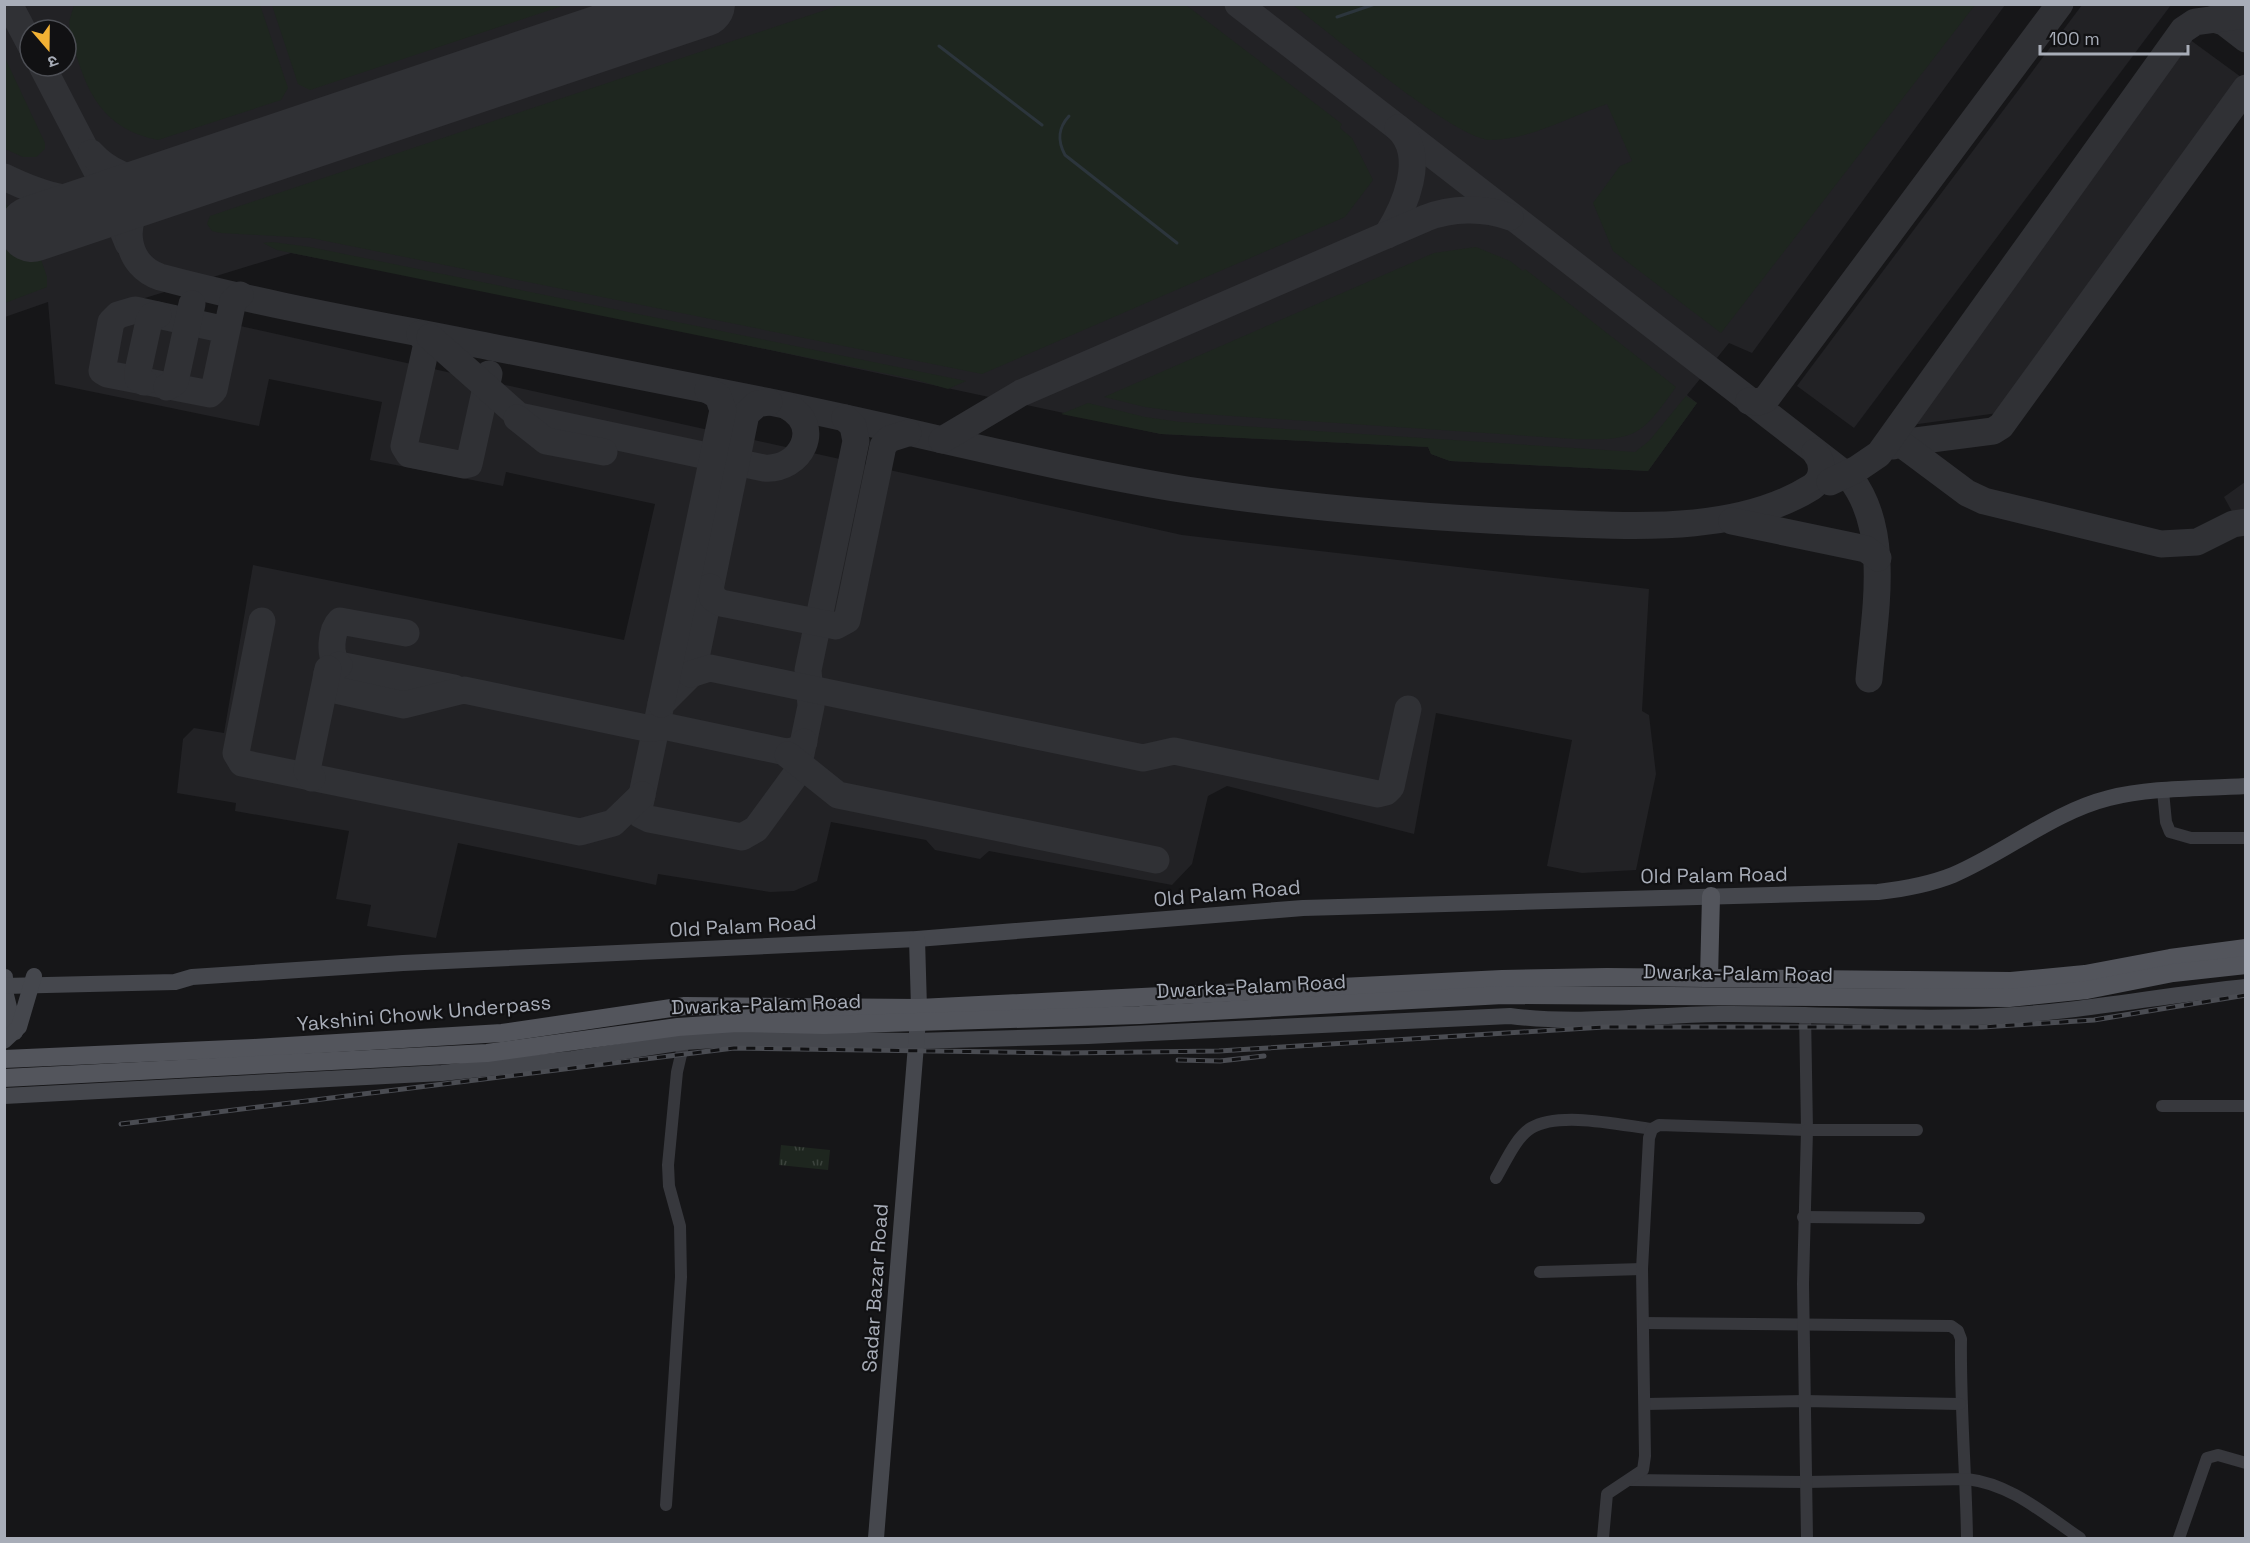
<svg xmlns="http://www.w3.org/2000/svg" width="2250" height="1543" font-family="'Space Grotesk','Noto Sans Devanagari',sans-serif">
<defs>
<pattern id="park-tufts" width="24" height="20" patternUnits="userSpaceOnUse" patternTransform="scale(1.5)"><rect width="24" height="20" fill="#1e261f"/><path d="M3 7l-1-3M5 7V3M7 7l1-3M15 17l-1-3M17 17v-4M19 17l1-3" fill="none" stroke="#3c433d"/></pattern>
</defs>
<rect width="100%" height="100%" fill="#161618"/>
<g fill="#222225" fill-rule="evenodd">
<path d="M5,5h2000l-253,348 -23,-10 -42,52 10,8 -49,68 -198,-10 -19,-7 -3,-7 -267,-13 -596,-128 -274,-53 -159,49 1050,233 467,54 -7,122 7,4 7,59 -20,96 -54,3 -35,-7 25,-126 -136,-27 -22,121 -187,-48 -19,10 -16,68 -20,21 -183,-34 -9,8 -45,-9 -9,-10 -95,-18 -14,59 -23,10 -24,1 -112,-18 -2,11 -198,-42 -22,95 -69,-12 4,-21 -35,-6 13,-68 -114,-20 1,-8 -59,-10 6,-54 11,-11 30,5 29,-168 371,75 31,-136 -149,-32 -3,14 -133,-26 12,-58 -113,-23 -10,47 -204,-42 -7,-82 -43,15zM30,30h36v36h-36z"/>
<polygon points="2082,5 2171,5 1854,428 1797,386"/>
<polygon points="2189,39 2241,77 1998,413 1911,425"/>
<polygon points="2245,482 2245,535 2224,497"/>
</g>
<g fill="#1e261f">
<polygon points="843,4 1186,5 1342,124 1340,128 1352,138 1373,180 1345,217 982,374 311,238 221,233 212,231 207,224 210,216"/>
<path d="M74,5h186l28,83 -7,12 -123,40c-60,-12 -74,-54 -88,-108l-1,-10z"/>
<polygon points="272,5 272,4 565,5 310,90 298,84"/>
<path d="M1293,5h682l-254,328 -108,-82 -20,-48 27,-37 12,-5 -25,-57c-39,13 -75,35 -116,36 -34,1 -165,-110 -198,-135z"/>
<polygon points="5,58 45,143 45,149 36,157 23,157 5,149"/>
<polygon points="5,204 13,209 23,206 47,277 47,287 5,303"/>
<polygon points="272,242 310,247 966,381 948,389 913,379 277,250 263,243"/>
<path d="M1476,247l34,14 13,10 2,-2 151,118c-35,49 -40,54 -102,52l-386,-26 -43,-6 -41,-10 330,-144z"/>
<polygon points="1686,396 1697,403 1648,471 1450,461 1431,454 1428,447 1161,434 1061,414 1088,403 1145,417 1180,422 1635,452 1649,441"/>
</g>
<polygon fill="url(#park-tufts)" points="781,1145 830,1150 828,1170 779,1165"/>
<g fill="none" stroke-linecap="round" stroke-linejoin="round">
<g stroke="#2c353c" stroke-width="3">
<polyline points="1337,17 1375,4"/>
<polyline points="939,46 1042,125"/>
<path d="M1069,116c-11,12 -12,24 -4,39l112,88"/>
</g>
<g stroke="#303135" stroke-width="27">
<polyline points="9,4 30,44"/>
<path d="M1238,4l613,475c41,53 23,138 18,200"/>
<polyline points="2214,19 2224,22 2246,39"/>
<polyline points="42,66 104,185 128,243"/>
<path d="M91,153c22,24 50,31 82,27"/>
<path d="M4,177c43,21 73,28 120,20"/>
<path d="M176,181c-12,5 -24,9 -33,19 -23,25 -17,65 17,77 109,29 221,48 331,70 91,18 182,36 274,54 141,28 280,66 422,89 119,18 241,28 362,33 85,3 188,11 263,-36 12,-9 12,-24 3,-35"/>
<path d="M1387,235c17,-27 41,-79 11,-107"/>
<polyline points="228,321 224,326 217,328 135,310 118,315 111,322 102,371 107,374 210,394 214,390 233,301 240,295"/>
<polyline points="420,334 427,343 404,446 409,454 464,465 469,464 489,374"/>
<path d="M430,337l89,79 245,52c37,3 60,-42 23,-62"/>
<polyline points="144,382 138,378 138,371 149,321 152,316 158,315"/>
<polyline points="167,387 175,382 192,304"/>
<polyline points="1749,401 1758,402 1766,399 2060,4"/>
<polyline points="769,402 757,404 746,414 693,672 661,704 639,809 641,815 649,819 742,837 756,829 797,773 811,706 808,670 856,441 853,426 845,418"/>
<polyline points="517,418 546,441 604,452"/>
<path d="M942,440l79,-47 405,-175c25,-10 58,-11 84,-1"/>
<polyline points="1900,443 1993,431 2001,426 2246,88"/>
<polyline points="1893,446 1900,443 1967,493 1984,501 2161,544 2197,542 2233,524 2246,522"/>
<polyline points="1830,482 1857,469 1879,454 2183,30 2195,22 2246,15"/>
<polyline points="1732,521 1866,549 1878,558"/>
<polyline points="710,587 713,598 721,603 836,626 847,620 883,446 889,439 908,433"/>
<polyline points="262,621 236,753 242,763 580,832 613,823 642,795"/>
<path d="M406,633l-66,-12c-9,9 -12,36 -1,44l115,23"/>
<polyline points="339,665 327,674 331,689 404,705 464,690 646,728 668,727 786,752 798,750 804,742"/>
<polyline points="691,674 710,668 1143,758 1174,751 1378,794 1386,792 1391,787 1408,709"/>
<polyline points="661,704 723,410 718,396 708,390"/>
<polyline points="788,755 838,795 1156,860"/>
<polyline points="312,778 307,770 328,669"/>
</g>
<polyline stroke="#303135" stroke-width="66" points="32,229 702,4"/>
<g stroke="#37383d" stroke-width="12">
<polyline points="2163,791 2166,822 2170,832 2191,838 2246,838"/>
<polyline points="2162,1106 2246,1106"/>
<path d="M1496,1178c9,-15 20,-41 35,-50 29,-17 89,-3 121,1"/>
<polyline points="1803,1217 1919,1218"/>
<polyline points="1540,1272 1642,1269"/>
<path d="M1643,1323l308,3 7,5 3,8c-1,67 5,133 6,199"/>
<polyline points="1646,1404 1804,1401 1960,1404"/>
<path d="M1630,1480l176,2 161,-3c44,5 77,35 113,59"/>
<polyline points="666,1505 681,1277 680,1226 669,1186 668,1165 677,1072 684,1042"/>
<polyline points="1603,1538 1607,1494 1643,1470 1645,1456 1642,1269 1649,1138 1652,1129 1659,1125 1807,1130 1805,1013"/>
<polyline points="1807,1538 1803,1284 1807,1130 1917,1130"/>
<polyline points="2179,1538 2207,1458 2218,1455 2246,1463"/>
</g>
<g stroke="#45474d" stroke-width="16">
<polyline points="5,977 5,991 15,1032"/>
<path d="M4,986l171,-4 17,-5 211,-14 514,-24 386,-31 575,-16c26,-3 50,-7 75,-17 52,-22 100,-63 156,-77 44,-11 92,-9 137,-12"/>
<polyline points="4,1041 19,1027 34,976"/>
<path d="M4,1096l438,-23 130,-14 112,-17 48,-3 184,2 172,-5 422,-20c70,9 139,-1 209,-2 93,-1 186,7 278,2 84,-4 165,-21 249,-29"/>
<polyline points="876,1538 919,1008 917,939"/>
</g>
<g stroke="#53555c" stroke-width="18">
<polyline points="1709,978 1711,896"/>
<polyline points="4,1059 254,1048 502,1033 685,1006 919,1008 1502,979 1607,977 2011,981 2085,974 2170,958 2246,948"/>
<polyline points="4,1078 487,1053 678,1027 737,1023 824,1025 1140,1015 1503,995 2009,998 2087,990 2173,973 2246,965"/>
</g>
<g stroke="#4a4c52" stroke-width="5">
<g id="rail">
<polyline points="1178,1060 1220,1061 1264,1056"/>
<polyline points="121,1124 734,1048 1065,1053 1219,1051 1604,1027 1982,1027 2094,1020 2246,995"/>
</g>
</g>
<use href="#rail" stroke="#111113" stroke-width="3" stroke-dasharray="9" stroke-linecap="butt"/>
</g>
<g text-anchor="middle" stroke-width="4.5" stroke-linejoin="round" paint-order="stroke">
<g font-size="20" fill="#a8adb8" stroke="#111113">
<text transform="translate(1714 875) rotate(-1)" y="7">Old Palam Road</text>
<text transform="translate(1227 893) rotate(-5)" y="7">Old Palam Road</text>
<text transform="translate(743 926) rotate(-3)" y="7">Old Palam Road</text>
<text transform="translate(1738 973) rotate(1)" y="7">Dwarka-Palam Road</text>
<text transform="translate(1251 986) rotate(-3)" y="7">Dwarka-Palam Road</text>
<text transform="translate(766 1004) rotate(-2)" y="7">Dwarka-Palam Road</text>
<text transform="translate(424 1013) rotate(-5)" y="7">Yakshini Chowk Underpass</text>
<text transform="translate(875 1288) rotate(-86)" y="7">Sadar Bazar Road</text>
</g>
</g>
<rect width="2250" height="1543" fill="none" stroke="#a8adb8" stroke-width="12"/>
<g transform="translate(48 48) rotate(160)"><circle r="28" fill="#111113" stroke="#4d4f55" stroke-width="1.5"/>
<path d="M0-4.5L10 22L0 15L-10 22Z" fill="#f2b134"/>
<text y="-9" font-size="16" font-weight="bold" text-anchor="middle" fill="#a8adb8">उ</text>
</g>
<path d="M2040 45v9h148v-9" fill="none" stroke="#a8adb8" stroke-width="3"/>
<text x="2049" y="45" font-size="18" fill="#a8adb8" stroke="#111113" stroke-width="4.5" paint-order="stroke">100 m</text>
</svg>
